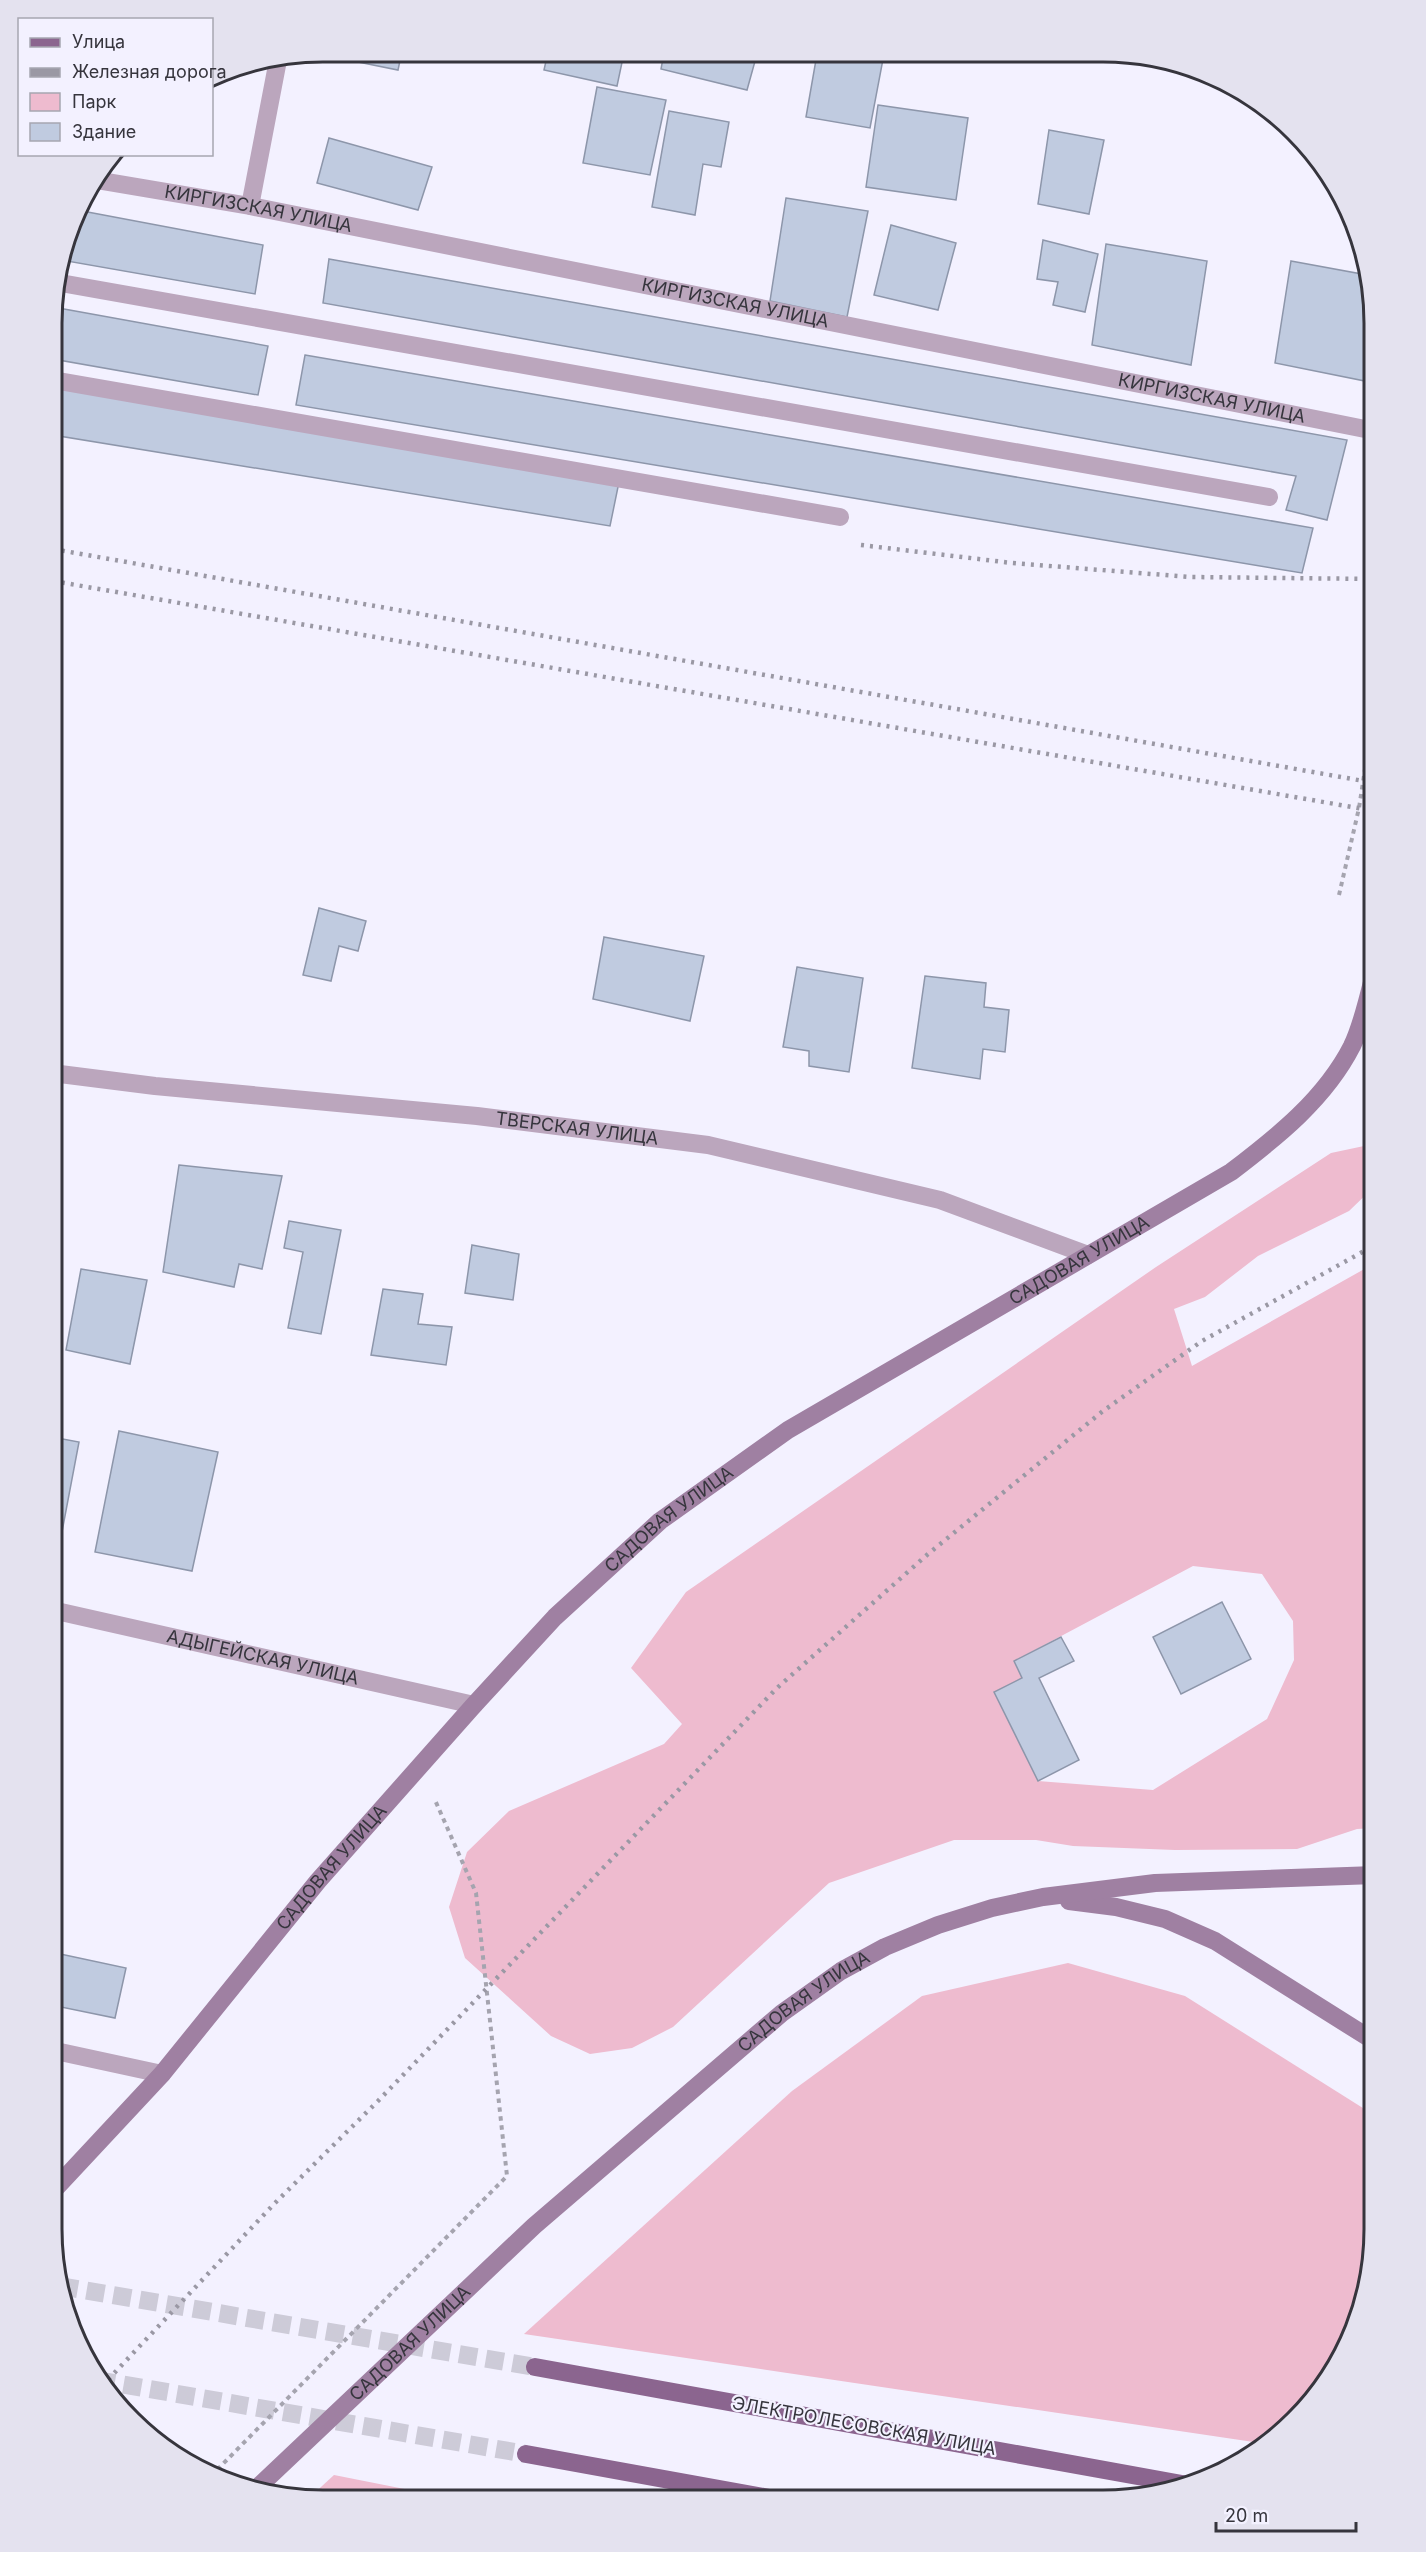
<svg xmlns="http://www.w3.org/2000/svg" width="1426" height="2552" font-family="Inter,sans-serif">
<rect width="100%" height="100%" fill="#f3f1ff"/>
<g fill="#eebbcf" fill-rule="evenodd">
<path d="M1364,1146l11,10v30l-26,25 -91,45 -53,41 -31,12 18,57 183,-103v565l-18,1 -60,20 -122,1 -102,-4 -37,-6h-82l-125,43 -156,144 -41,21 -42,6 -39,-18 -86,-78 -16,-51 18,-55 42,-41 155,-67 18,-20 -51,-56 55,-76 470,-325 175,-114zM1193,1566l69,8 31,47 1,39 -27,59 -114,71 -115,-9 -44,-89 28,-14 -8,-17z"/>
<polygon points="1068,1963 1185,1996 1374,2115 1374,2248 1354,2333 1319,2395 1267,2444 524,2334 792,2091 922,1996"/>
<polygon points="334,2475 455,2499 308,2499"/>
</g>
<g fill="#c0cbe0" stroke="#8d96aa" stroke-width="1.5">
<polygon points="340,51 402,51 398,70 338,58"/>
<polygon points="548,52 624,53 617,86 544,70"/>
<polygon points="664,53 757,54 747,90 661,69"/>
<polygon points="817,54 884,54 870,128 806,117"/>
<polygon points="597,87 666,100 650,175 583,163"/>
<polygon points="878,105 968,118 956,200 866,187"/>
<polygon points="669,111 729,122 721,167 703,164 695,215 652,207"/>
<polygon points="1049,130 1104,140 1089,214 1038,204"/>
<polygon points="329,138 432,167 418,210 317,183"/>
<polygon points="786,198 868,211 847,317 770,301"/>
<polygon points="77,210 263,245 255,294 61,260"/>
<polygon points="891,225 956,243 938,310 874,295"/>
<polygon points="1043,240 1098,254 1085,312 1053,305 1058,282 1037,279"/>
<polygon points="1106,244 1207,261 1191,365 1092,345"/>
<polygon points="329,259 1347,440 1327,520 1286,510 1296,476 323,303"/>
<polygon points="1291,261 1367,275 1375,327 1365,381 1275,363"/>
<polygon points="53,307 268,346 258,395 53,359"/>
<polygon points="305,355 1313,528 1302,573 296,405"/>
<polygon points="53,387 619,482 610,526 53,435"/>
<polygon points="319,908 366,921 358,951 339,946 331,981 303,975"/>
<polygon points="604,937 704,956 690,1021 593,999"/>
<polygon points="797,967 863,978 849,1072 809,1066 809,1051 783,1047"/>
<polygon points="925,976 986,983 984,1007 1009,1010 1005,1052 983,1049 980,1079 912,1068"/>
<polygon points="179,1165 282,1176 262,1269 239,1264 234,1287 163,1272"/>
<polygon points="289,1221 341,1230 321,1334 288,1328 303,1252 284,1248"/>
<polygon points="472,1245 519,1254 513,1300 465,1293"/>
<polygon points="81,1269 147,1280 130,1364 66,1350"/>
<polygon points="383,1289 423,1294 418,1324 452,1327 446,1365 371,1355"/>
<polygon points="119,1431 218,1452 192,1571 95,1552"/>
<polygon points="52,1437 79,1442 54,1574 52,1573"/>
<polygon points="1222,1602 1251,1659 1181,1694 1153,1637"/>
<polygon points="1061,1637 1074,1661 1039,1678 1079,1760 1038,1781 994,1692 1022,1678 1014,1661"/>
<polygon points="51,1952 126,1968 115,2018 51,2005"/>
</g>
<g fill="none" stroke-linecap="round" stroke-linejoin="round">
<g stroke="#cdcbd8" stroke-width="18" stroke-dasharray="18 9" stroke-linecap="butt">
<polyline points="60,2286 535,2367"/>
<polyline points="97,2380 526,2454"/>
</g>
<g stroke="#a5a4af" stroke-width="4" stroke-dasharray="4.5 4.5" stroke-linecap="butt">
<polyline points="1339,895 1359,808 1375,704"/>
<polyline points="211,2476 507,2176 476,1893 435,1800"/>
</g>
<g stroke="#bba6bd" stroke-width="18">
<path id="s1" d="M96,180l154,26 1125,225"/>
<polyline points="250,206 278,60"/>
<polyline points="55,282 1269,497"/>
<polyline points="53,380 840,517"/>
</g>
<g stroke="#bba6bd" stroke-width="18">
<path id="s2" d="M52,1073l103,13 322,30 231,29 232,55 148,55"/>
<path id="s3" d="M52,1610l422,95"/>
<polyline points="51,2050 162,2074"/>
</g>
<g stroke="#9f80a2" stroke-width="18">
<polyline points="1069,1901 1116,1907 1165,1919 1215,1941 1374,2041"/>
<path id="s4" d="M51,2193l111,-119 156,-193 156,-176 81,-88 105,-96 128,-91 443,-258c46,-35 94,-73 121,-126 11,-23 17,-52 23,-76"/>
<path id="s5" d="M256,2489l278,-263 248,-213 59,-42 44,-24 53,-22 54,-17 51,-11 112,-14 220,-8"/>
</g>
<g stroke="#8b658f" stroke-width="18">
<polyline points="535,2367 1193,2486"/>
<polyline points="526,2454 780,2500"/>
</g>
<g stroke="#9a98a4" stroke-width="4.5" stroke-dasharray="3 6" stroke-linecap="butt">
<polyline points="861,545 1012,563 1190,577 1375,579"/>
<polyline points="53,549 1375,783"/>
<polyline points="53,581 1375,811"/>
<polyline points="102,2386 274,2204 378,2101 777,1688 928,1554 1103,1411 1202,1341 1375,1245"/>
</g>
</g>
<g text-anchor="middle" stroke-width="4.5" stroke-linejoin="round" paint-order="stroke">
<g font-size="18" fill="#36353d" stroke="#f3f1ff">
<text dy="6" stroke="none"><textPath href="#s1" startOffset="165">КИРГИЗСКАЯ УЛИЦА</textPath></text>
<text dy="6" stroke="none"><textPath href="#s1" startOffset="651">КИРГИЗСКАЯ УЛИЦА</textPath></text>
<text dy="6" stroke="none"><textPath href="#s1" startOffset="1137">КИРГИЗСКАЯ УЛИЦА</textPath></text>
<text dy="6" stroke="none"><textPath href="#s2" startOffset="528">ТВЕРСКАЯ УЛИЦА</textPath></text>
<text dy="6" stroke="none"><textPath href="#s4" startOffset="1402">САДОВАЯ УЛИЦА</textPath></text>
<text dy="6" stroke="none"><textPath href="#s4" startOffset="916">САДОВАЯ УЛИЦА</textPath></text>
<text dy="6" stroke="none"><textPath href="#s3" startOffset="216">АДЫГЕЙСКАЯ УЛИЦА</textPath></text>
<text dy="6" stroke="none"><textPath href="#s4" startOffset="430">САДОВАЯ УЛИЦА</textPath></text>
<text dy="6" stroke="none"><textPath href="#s5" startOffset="734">САДОВАЯ УЛИЦА</textPath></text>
<text dy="6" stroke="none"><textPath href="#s5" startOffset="212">САДОВАЯ УЛИЦА</textPath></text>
<text transform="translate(864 2426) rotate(10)" y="6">ЭЛЕКТРОЛЕСОВСКАЯ УЛИЦА</text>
</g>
</g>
<path d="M0 0H1426V2552H0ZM323 62H1103A261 261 0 0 1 1364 323V2229A261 261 0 0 1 1103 2490H323A261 261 0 0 1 62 2229V323A261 261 0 0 1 323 62Z" fill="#e4e2ef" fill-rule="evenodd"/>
<path fill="none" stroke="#36353d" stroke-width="3" d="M323 62H1103A261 261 0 0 1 1364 323V2229A261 261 0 0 1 1103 2490H323A261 261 0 0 1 62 2229V323A261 261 0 0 1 323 62Z"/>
<rect x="18" y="18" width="195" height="138" fill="#f3f1ff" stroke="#a7a6b1" stroke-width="1.5"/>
<rect x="30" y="38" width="30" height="9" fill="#8b658f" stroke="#a7a6b1" stroke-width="1.5"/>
<text x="72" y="48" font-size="18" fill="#36353d">Улица</text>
<rect x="30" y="68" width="30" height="9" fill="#9a98a4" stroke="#a7a6b1" stroke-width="1.5"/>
<text x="72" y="78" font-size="18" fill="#36353d">Железная дорога</text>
<rect x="30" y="93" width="30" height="18" fill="#eebbcf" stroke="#a7a6b1" stroke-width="1.5"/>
<text x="72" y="108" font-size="18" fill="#36353d">Парк</text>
<rect x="30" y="123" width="30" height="18" fill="#c0cbe0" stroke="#a7a6b1" stroke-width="1.5"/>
<text x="72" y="138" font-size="18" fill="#36353d">Здание</text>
<path d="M1216 2522v9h140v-9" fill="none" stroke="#36353d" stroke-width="3"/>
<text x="1225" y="2522" font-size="18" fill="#36353d" stroke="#f3f1ff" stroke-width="4.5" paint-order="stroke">20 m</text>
</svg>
